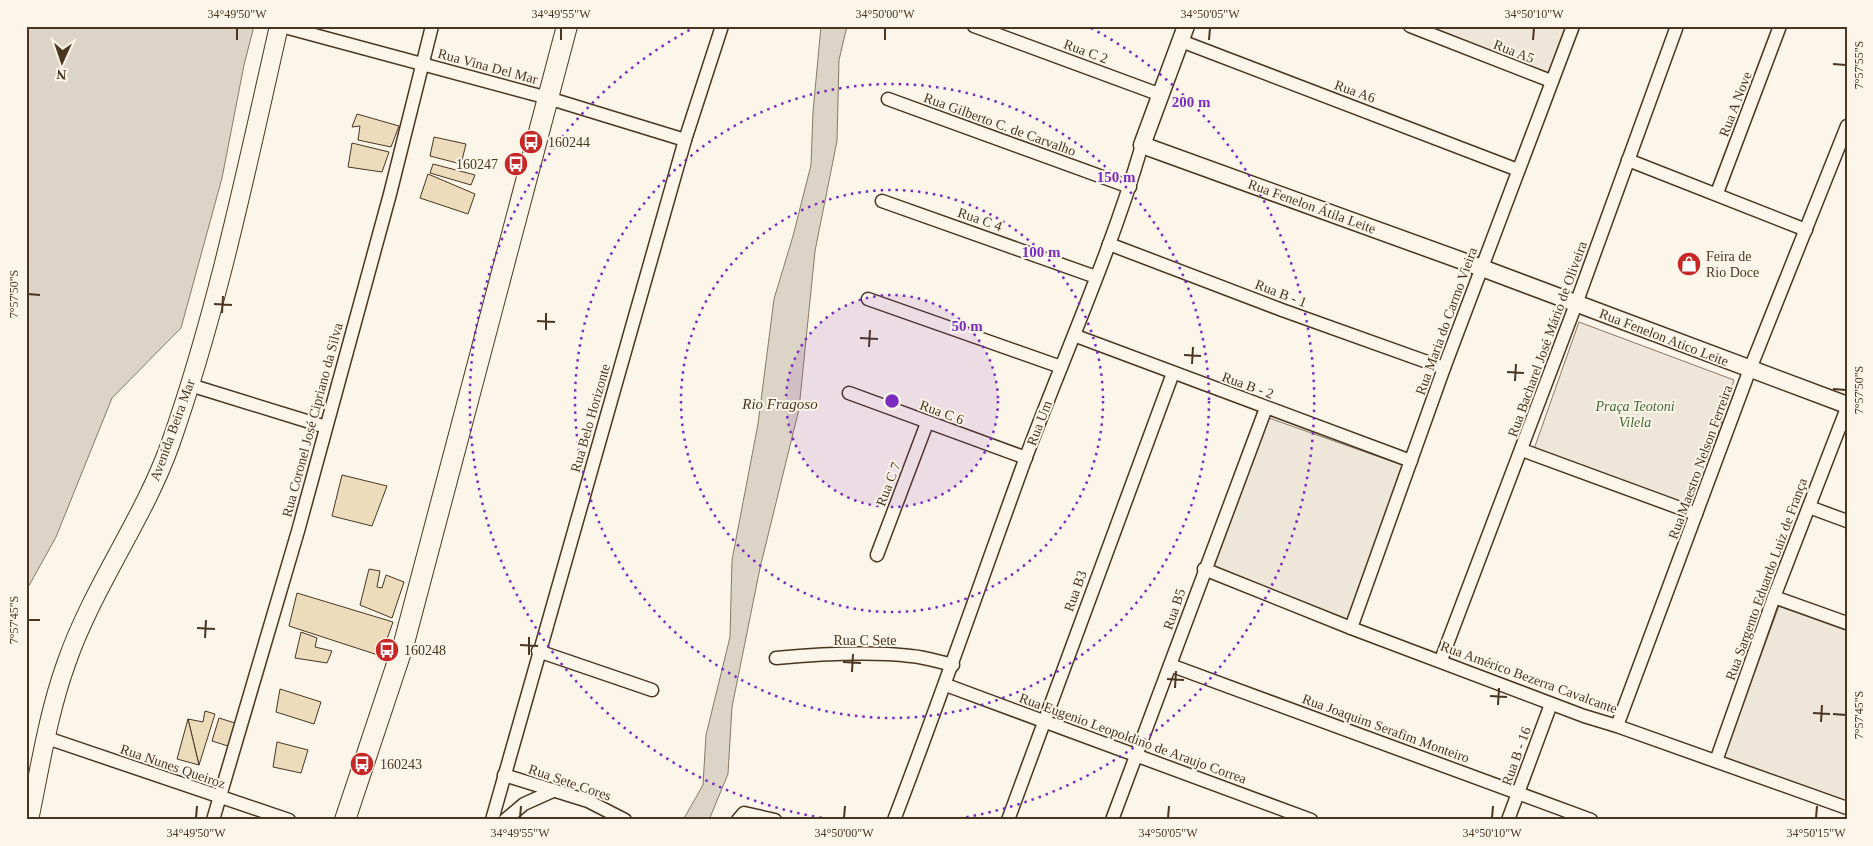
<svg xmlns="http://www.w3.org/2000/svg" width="1873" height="846" font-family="Georgia,serif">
<rect width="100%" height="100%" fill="#fbf6e9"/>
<g fill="#ede6d9" stroke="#887966">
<polygon points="1412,26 1569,26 1550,77"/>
<polygon points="1579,322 1734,380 1696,508 1534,449"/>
<polygon points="1266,417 1402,465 1349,622 1211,571"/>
<polygon points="1779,606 1847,631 1847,807 1723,758"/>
</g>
<g fill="#dcd4c6" stroke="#887966">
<polygon points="26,26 254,26 244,65 222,178 181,328 112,398 56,537 26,591"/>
<polygon points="821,26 847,26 839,60 837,141 815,251 799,409 760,568 732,707 728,774 709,820 683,820 703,785 706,735 730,637 732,560 758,424 774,299 793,236 811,165 813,112"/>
</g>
<g fill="#ecdcbc" stroke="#4a3520">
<polygon points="357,114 399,126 391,147 358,140 360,126 352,127"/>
<polygon points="434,137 466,144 461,164 430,156"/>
<polygon points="352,143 389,152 382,172 348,167"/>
<polygon points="433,164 475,175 471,185 430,173"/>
<polygon points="428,174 475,194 468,214 420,198"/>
<polygon points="342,475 387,486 372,526 332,516"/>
<polygon points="369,569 380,571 377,587 382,588 386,575 404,582 392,618 360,605"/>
<polygon points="297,593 393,622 381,656 289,626"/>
<polygon points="301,632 317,638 315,647 332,651 327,663 295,658"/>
<polygon points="280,689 321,702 314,724 276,712"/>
<polygon points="205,711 215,714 199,765 188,719 203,722"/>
<polygon points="219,718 235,723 228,746 212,741"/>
<polygon points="188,719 199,765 177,759"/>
<polygon points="277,742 308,750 301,773 273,767"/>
</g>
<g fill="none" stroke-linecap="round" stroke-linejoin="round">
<g stroke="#4a3520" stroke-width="15">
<g id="minor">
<polyline points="281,26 548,98 685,140"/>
<polyline points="974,26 1161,95"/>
<polyline points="1410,26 1551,81"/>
<polyline points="1181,41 1518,170"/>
<polyline points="888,99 1130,187"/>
<polyline points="1628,160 1806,230"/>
<polyline points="1717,193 1780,26"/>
<polyline points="882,201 1096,277"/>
<polyline points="1109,244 1282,310 1444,368"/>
<polyline points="868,299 1061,367"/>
<polyline points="1076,336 1411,461"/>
<polyline points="190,385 326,427"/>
<polyline points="849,393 1026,458"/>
<polyline points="1522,450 1696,514"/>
<polyline points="1809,507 1847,521"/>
<polyline points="877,555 927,423"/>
<polyline points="1204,569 1351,628 1584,716 1617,726 1847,808"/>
<polyline points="1774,597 1847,623"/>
<polyline points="1351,628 1444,368 1573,26"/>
<polyline points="538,651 652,690"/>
<path d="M776,658c44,-4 91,-7 135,-2 14,1 28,6 42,9"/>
<polyline points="1441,660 1576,304 1677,26"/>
<polyline points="1170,665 1591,820"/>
<polyline points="946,685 1311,820"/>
<polyline points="1617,726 1750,369 1847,126"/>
<polyline points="47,738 289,820"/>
<polyline points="1716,761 1774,597 1847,408"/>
<polyline points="504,775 588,801 625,820"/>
<polyline points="213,820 298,531 390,194 432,26"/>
<polyline points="492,820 685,140 722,26"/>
<polyline points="505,820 524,804 553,791"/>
<polyline points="738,820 744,813 775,820"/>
<path d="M894,820c46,-120 88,-242 132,-363 39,-104 85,-205 116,-312"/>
<polyline points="1008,820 1173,373"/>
<polyline points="1112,820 1266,408"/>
<polyline points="1508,820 1551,704"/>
</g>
</g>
<g stroke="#4a3520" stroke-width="19">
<polyline id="tertiary" points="1186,26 1142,145 1482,268 1847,405"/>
</g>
<g stroke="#4a3520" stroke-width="20">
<path id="secondary" d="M29,820c11,-52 19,-106 37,-156 26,-76 77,-144 104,-219 48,-136 77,-279 109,-419"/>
</g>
<g stroke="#4a3520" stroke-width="22">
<polyline id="primary" points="345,820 404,643 567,26"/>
</g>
<use href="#minor" stroke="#fbf6e9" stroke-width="12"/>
<use href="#tertiary" stroke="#fbf6e9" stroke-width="16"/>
<use href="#secondary" stroke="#fbf6e9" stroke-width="18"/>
<use href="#primary" stroke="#fbf6e9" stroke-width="20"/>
</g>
<path fill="none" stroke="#4a3520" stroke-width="2" d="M237,40v-12M561,40v-12M885,40v-12M1209,40l1,-12M1533,40l1,-12M1833,64l13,1M28,294l12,1M214,304l18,1M222,313l1,-17M537,321l18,1M546,330v-17M860,338l18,1M869,347l1,-17M1184,355l17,1M1192,364l1,-17M1507,372l17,1M1515,381l1,-17M1833,389l13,1M28,620h12M197,628l18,1M205,638l1,-18M520,645l18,1M529,655v-18M843,662l18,1M852,672l1,-18M1167,679l17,1M1175,688l1,-17M1490,696l17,1M1498,705l1,-17M1813,713l17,1M1833,714l13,1M1821,722l1,-17M196,818l1,-12M520,818l1,-12M844,818l1,-12M1168,818l1,-12M1492,818l1,-12M1816,818l1,-12"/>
<circle cx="892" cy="401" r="106" fill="#7b2cbf" fill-opacity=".12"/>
<g fill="none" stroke="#7b2cbf" stroke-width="2.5" stroke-dasharray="2.5 5">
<circle cx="892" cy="401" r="106"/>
<circle cx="892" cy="401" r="211"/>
<circle cx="892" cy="401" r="317"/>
<path d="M829 819A423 423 0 0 1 693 28M1091 28A423 423 0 0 1 955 819"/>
</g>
<defs>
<g id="bus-disc" transform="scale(1.25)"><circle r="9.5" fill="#c62828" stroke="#fbf6e9"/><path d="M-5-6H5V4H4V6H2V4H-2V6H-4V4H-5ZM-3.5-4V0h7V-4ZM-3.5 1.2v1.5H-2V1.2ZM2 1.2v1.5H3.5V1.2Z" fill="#fff"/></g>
<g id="shop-disc" transform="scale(1.25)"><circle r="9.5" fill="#c62828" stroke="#fbf6e9"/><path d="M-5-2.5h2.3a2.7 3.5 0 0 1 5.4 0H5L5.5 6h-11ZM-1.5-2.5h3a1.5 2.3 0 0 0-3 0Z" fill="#fff"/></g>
</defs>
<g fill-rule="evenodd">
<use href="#bus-disc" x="531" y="142"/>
<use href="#bus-disc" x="516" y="164"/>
<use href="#shop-disc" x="1689" y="264"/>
<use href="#bus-disc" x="387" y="650"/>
<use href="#bus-disc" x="362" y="764"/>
</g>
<g text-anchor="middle" stroke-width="4" stroke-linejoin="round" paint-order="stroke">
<g font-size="14" fill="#4a3520" stroke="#fbf6e9">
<text transform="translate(1086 51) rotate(20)" y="5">Rua C 2</text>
<text transform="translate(1514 51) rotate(21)" y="5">Rua A5</text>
<text transform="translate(488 66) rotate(15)" y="5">Rua Vina Del Mar</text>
<text transform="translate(1355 91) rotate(20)" y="5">Rua A6</text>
<text transform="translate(1735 104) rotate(-69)" y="5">Rua A Nove</text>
<text transform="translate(1000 124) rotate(20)" y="5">Rua Gilberto C. de Carvalho</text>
<text transform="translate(1312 206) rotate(20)" y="5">Rua Fenelon Átila Leite</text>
<text transform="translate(980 219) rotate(19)" y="5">Rua C 4</text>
<text transform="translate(1281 293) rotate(21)" y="5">Rua B - 1</text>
<text transform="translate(1446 321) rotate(-70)" y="5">Rua Maria do Carmo Vieira</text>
<text transform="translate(1664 337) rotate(21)" y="5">Rua Fenelon Atico Leite</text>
<text transform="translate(1547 339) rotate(-70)" y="5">Rua Bacharel José Mário de Oliveira</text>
<text transform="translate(1248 385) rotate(20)" y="5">Rua B - 2</text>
<text transform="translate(942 412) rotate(20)" y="5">Rua C 6</text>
<text transform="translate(590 418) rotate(-74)" y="5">Rua Belo Horizonte</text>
<text transform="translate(312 420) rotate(-75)" y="5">Rua Coronel José Cipriano da Silva</text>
<text transform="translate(1039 423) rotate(-69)" y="5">Rua Um</text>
<text transform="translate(172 430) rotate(-70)" y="5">Avenida Beira Mar</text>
<text transform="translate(1700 462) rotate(-70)" y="5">Rua Maestro Nelson Ferreira</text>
<text transform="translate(888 484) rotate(-69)" y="5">Rua C 7</text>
<text transform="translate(1766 579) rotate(-70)" y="5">Rua Sargento Eduardo Luiz de França</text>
<text transform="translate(1075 591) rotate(-70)" y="5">Rua B3</text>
<text transform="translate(1174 609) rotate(-71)" y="5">Rua B5</text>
<text x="865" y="645">Rua C Sete</text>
<text transform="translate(1529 677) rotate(20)" y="5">Rua Américo Bezerra Cavalcante</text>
<text transform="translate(1386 728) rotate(20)" y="5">Rua Joaquim Serafim Monteiro</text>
<text transform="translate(1133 738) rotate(20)" y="5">Rua Eugenio Leopoldino de Araujo Correa</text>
<text transform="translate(1516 756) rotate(-70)" y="5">Rua B - 16</text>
<text transform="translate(173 766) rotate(19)" y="5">Rua Nunes Queiroz</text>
<text transform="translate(570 782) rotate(19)" y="5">Rua Sete Cores</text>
</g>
<g font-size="14" fill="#4a3520" stroke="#fbf6e9" text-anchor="start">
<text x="548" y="147">160244</text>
<text x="498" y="169" text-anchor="end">160247</text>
<text x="1706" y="261">Feira de<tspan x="1706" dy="16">Rio Doce</tspan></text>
<text x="404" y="655">160248</text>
<text x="380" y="769">160243</text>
</g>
<g font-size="14" font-style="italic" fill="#436837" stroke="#fbf6e9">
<text x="1635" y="411">Praça Teotoni<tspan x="1635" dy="16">Vilela</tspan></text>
</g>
<g font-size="15" font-style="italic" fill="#4a3520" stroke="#fbf6e9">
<text x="780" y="409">Rio Fragoso</text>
</g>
</g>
<circle cx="892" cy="401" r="8" fill="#7b2cbf" stroke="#fbf6e9" stroke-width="2.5"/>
<g font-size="15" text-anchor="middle" font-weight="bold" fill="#7b2cbf" stroke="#fbf6e9" stroke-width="4" stroke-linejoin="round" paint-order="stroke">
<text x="1191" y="107">200 m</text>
<text x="1116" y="182">150 m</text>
<text x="1041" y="257">100 m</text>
<text x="967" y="331">50 m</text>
</g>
<rect width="1873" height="846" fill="none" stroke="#fbf6e9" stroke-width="55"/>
<g transform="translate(62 62) rotate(183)" stroke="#fbf6e9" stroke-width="4" paint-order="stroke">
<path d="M0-4L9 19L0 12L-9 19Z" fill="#4a3520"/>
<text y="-8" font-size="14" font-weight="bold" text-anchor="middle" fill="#4a3520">N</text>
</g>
<rect x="28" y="28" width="1818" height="790" fill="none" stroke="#4a3520" stroke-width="2"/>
<g font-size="12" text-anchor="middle" fill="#4a3520">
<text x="237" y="18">34°49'50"W</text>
<text x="561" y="18">34°49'55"W</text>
<text x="885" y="18">34°50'00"W</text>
<text x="1210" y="18">34°50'05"W</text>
<text x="1534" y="18">34°50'10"W</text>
<text transform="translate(1859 65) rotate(-90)" y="4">7°57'55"S</text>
<text transform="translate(14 294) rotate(-90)" y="4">7°57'50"S</text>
<text transform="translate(1859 390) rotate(-90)" y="4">7°57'50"S</text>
<text transform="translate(14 620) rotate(-90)" y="4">7°57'45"S</text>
<text transform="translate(1859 715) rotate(-90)" y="4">7°57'45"S</text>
<text x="196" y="837">34°49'50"W</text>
<text x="520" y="837">34°49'55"W</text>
<text x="844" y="837">34°50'00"W</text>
<text x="1168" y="837">34°50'05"W</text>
<text x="1492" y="837">34°50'10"W</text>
<text x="1816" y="837">34°50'15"W</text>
</g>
</svg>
